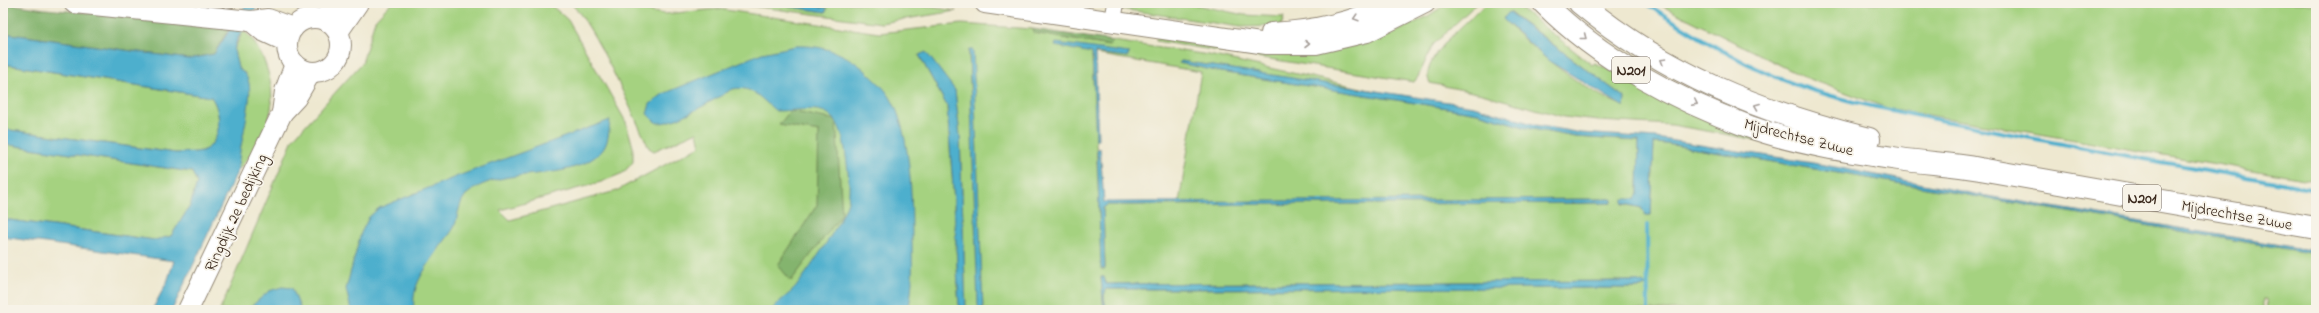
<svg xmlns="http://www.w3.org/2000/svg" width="2319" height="313" font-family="'Indie Flower',sans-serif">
<rect width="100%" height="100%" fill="#f7f3e8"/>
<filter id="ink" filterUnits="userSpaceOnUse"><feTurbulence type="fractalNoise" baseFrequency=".025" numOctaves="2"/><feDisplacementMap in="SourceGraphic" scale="8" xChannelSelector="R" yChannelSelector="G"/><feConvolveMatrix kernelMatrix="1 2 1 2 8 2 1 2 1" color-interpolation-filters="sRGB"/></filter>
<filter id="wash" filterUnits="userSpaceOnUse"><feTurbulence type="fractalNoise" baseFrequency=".012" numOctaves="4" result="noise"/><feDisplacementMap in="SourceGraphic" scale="16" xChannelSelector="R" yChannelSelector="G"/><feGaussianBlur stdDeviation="0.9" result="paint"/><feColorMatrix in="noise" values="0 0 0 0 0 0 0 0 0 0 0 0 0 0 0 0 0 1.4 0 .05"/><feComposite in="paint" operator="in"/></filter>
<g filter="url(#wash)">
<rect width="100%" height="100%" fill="#eee8d0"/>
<g fill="#a5d280" stroke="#707e4f" fill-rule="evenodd">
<path d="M391,3h155l7,4 15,13 58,102 7,25v15l-10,11 -22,9 -101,28 10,10 106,-29 84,-45 -3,-14 -43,19 -5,-3c-15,-31 -56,-127 -79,-145h34l60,11 55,-5 160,24 83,-9 70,5 2,4 76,13 3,-5 96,14 180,39 -208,-33 -2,2 47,10 252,40 49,15 48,9 64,4 -1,53 -3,5 -12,5 19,4 4,7h5l3,-72 13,1 649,110v56h-49l-1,-10h-3v10h-1157l-2,-14 2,-7 535,-1 6,-3 -12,-4 -529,3 -2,-7h-3l3,33h-121l-14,-260 10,260h-13l-6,-174 -5,-46 -36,-35 28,51 7,95 5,109h-739l73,-171 69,-76 13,-43zM1095,54l106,18 -22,130 432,-3 1,4 -505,2 -4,3 2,60 -3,1 -10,-213z"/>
<polygon points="689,3 764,3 826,12 827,8 795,3 904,3 956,11 881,23 736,4"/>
<polygon points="1122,3 1188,3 1244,15 1284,17 1281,26 1240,27 1121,9"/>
<polygon points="1448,3 1477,3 1433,45 1418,77 1414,82 1156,41 1156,38 1305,53 1348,47 1390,35 1428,16"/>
<path d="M1487,3h27l78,62 3,-2 33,15 192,73 -148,-26 -73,-4 -35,-4 -82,-23 -52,-11c-14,-22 43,-66 57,-80zM1510,12l115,86 -1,8c-41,-15 -90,-55 -121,-87z"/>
<polygon points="1656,3 2316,3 2316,181 1887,108 1802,76"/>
<path d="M243,31c9,5 15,18 20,27 19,45 6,78 -25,112l7,-97 -7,-4 -4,-19z"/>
<path d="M3,64l208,33c11,14 12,46 -9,54 -8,2 -18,1 -26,2l-173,-24z"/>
<polygon points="3,144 192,172 197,183 190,206 171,236 155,240 3,219"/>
</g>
<g fill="#84b46e" stroke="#606f46">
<polygon points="3,3 45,9 231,25 214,54 189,59 3,33"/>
<polygon points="1032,29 1113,41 1110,46 1034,33"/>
<polygon points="790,111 836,120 842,214 791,281 778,265 817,205 819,132 779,125"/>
</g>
<g fill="#4eafcd" stroke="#446c76">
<path d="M247,3h12l-22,37 -3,10 4,18c5,4 8,6 10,12 7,16 -10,68 -10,90l-66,140h-20l15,-28 7,-21 -171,-24v-18l152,21 16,-4 19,-30 7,-23 -5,-11 -189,-28v-15l173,24c8,-1 18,0 26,-2 21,-8 20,-40 9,-54l-208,-33v-31l186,26 25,-5z"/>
<polygon points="764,3 795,3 827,8 826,12"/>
<polygon points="1509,12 1625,98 1624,107 1549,61 1503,19"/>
<polygon points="1056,43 1129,53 1128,57 1095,53 1098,140 1096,140 1092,53 1055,46"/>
<path d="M796,46c29,-1 53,8 74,29 5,5 10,9 15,15 26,31 27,107 27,147 0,24 2,50 -4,73h-136c6,-9 17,-15 24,-23 14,-19 47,-66 52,-86 3,-16 -1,-36 -3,-52 -8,-49 -29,-39 -69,-38 -14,-11 -24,-26 -43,-22 -17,9 -55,34 -74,34 -5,0 -8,-6 -12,-9l3,-10 13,-10 99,-41z"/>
<polygon points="969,50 973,50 983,310 979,310 978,305"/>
<polygon points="926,52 955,90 960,136 966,310 959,310 954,201 947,106 919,55"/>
<polygon points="1181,61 1474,106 1536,125 1581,133 1656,138 1719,148 1819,164 1981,195 2316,251 2316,254 1667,144 1654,143 1651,215 1645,215 1642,208 1622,203 1623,199 1635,199 1638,194 1639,141 1575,137 1527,128 1478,113 1226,73 1179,63"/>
<path d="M610,120c-1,10 -1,24 -9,32 -36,34 -97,11 -134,42 -8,7 -9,22 -12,31 -3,8 -12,17 -17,25 -13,20 -27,35 -24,60h-63l-5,-21 15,-56 8,-16 10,-9 79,-32z"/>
<polygon points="1100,148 1104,202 1612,199 1612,203 1107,205 1103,208 1105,269 1101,269 1097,149"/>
<polygon points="1101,277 1104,277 1106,284 1635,281 1648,285 1641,288 1106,289 1104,296 1106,310 1104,310"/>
<polygon points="282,287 292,288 301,310 247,310 269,291"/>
</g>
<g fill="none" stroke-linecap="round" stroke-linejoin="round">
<g stroke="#4eafcd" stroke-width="4">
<path d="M1645,3c48,31 98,63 152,82 54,19 112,29 168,40 117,24 234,44 351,64"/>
<polyline points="1647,225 1648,310"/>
</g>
</g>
</g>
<g filter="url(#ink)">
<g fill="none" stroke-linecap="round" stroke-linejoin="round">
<g stroke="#948977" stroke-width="18">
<polyline id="minor" points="1113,21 1116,3"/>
</g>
<g stroke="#948977" stroke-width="22">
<g id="tertiary">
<polyline points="74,3 251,21 268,19 293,28"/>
<polyline points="985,3 1267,44 1316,44 1367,32 1425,3"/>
<circle cx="314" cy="45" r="27"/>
<polyline points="323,19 339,3"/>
<polyline points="251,21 263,31 287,42"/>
<polyline points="338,32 358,3"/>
<path d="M1271,33c41,-2 84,-11 121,-30"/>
<polyline points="282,113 296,98 311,72"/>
<polyline points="188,310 282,113 285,91 295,64"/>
</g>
</g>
<g stroke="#948977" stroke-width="24">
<g id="primary">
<path d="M1544,3c55,56 132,97 206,124 44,16 102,25 149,32 27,4 54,5 81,10 112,20 224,40 336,59"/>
<path d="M1580,3c87,72 181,109 289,136"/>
</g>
</g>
<use href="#minor" stroke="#fff" stroke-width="16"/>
<use href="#tertiary" stroke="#fff" stroke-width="20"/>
<use href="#primary" stroke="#fff" stroke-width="22"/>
</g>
<defs><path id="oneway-chevron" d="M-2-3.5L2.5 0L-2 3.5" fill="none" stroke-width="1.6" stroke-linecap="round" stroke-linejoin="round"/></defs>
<g stroke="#a79f9a">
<use href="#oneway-chevron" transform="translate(1356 18) rotate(163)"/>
<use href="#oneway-chevron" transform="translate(1584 37) rotate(38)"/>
<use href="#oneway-chevron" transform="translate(1307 44)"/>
<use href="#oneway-chevron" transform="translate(1663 61) rotate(-149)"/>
<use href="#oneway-chevron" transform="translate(1695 103) rotate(26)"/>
<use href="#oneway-chevron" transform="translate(1757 106) rotate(-159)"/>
</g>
</g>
<g text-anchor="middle" stroke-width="3.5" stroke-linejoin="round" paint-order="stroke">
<g fill="#f7f3e8" stroke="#73665b" stroke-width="1">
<rect x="1612" y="57" width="38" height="26" rx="3"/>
<rect x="2123" y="185" width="38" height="26" rx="3"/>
</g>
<g font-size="15" font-weight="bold" fill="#3b2a1e">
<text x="1631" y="75">N201</text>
<text x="2142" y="203">N201</text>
</g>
<g font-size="16" fill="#3b2a1e" stroke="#f7f3e8">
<text transform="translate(1799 136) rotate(14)" y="6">Mijdrechtse Zuwe</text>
<text transform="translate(235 212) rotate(-65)" y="6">Ringdijk 2e bedijking</text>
<text transform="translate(2237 214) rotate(10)" y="6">Mijdrechtse Zuwe</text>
</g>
</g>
<rect width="2319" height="313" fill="none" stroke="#f7f3e8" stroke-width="16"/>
</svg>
